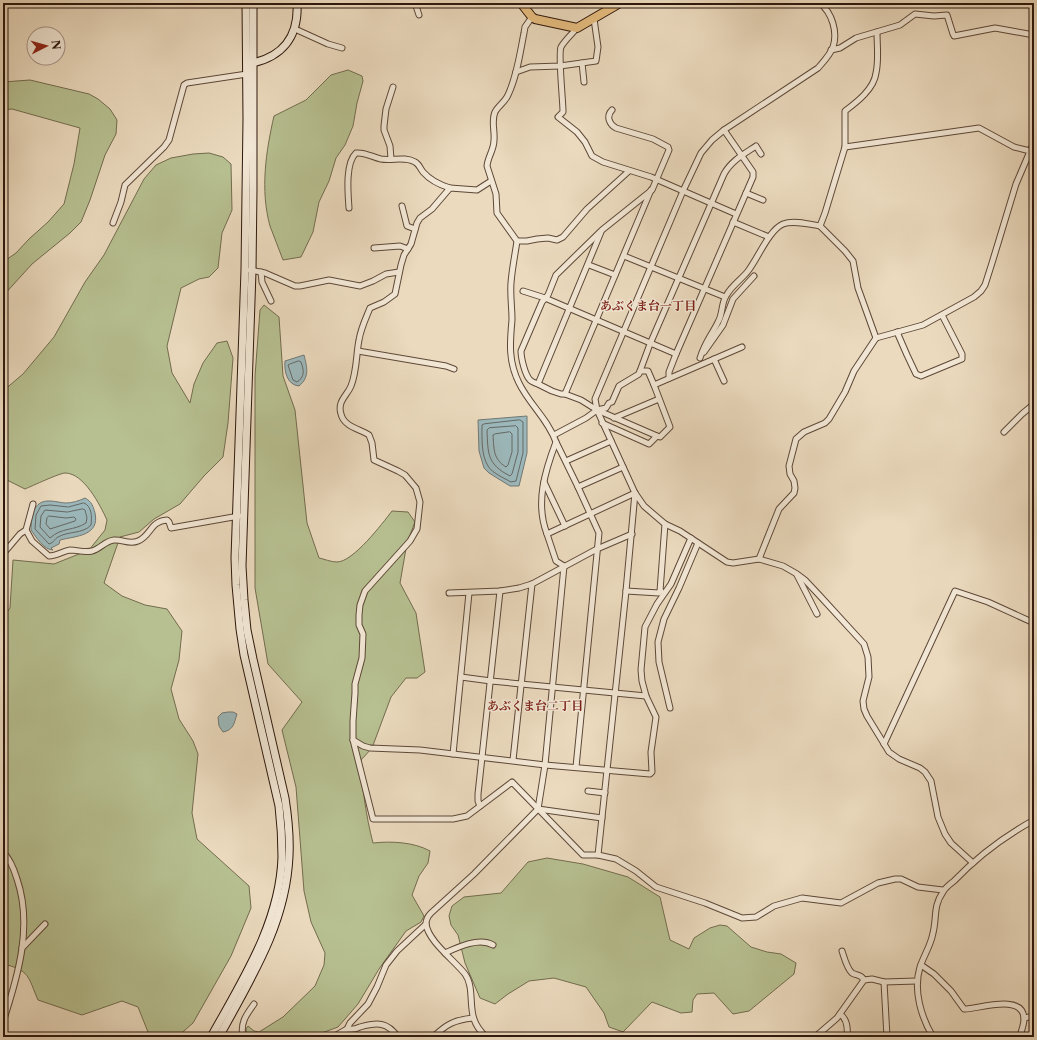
<svg xmlns="http://www.w3.org/2000/svg" width="1037" height="1040" font-family="'Libre Caslon Text','Noto Serif JP',serif">
<rect width="100%" height="100%" fill="#ebdabe"/>
<filter id="stains"><feTurbulence type="fractalNoise" baseFrequency=".005" numOctaves="4"/><feColorMatrix values="0 0 0 0 .2 0 0 0 0 .09 0 0 0 0 .02 0 0 0 .5 -.17"/></filter>
<radialGradient id="worn" r=".72"><stop offset=".6" stop-color="#630" stop-opacity="0"/><stop offset="1" stop-color="#630" stop-opacity=".3"/></radialGradient>
<g fill="#b7c091" stroke="#726c4e">
<path d="M348,70l14,6 1,5 -6,22 -4,23 -8,19 -9,13 -7,23 -10,21 -6,30 -12,25 -18,3c-4,-11 -9,-23 -13,-34 -10,-36 -4,-75 4,-110l32,-16 25,-25z"/>
<polygon points="30,80 89,94 98,99 110,109 117,120 116,134 105,155 90,200 81,222 70,233 32,264 3,296 3,262 16,253 29,239 48,222 64,204 74,164 80,128 12,109 3,110 3,82"/>
<path d="M209,153l14,4 8,7 1,46 -10,23 -4,35 -9,9 -10,2 -18,9 -14,58 5,27 18,30 4,-19 9,-21 14,-20 10,-2 6,17 -5,65 -5,34 -19,19 -24,28 -26,15 -15,13 -19,5 -16,46 18,13 23,9 22,4 15,22 -3,29 -8,29 8,30 14,22 5,13 -6,59 5,26 52,47 2,22 -20,48 -38,67 -16,14h-27l-12,-30 -16,-6 -40,14 -44,-15c-10,-23 -8,-30 -35,-36v-346l7,-10 3,-48 41,4 35,-14 16,-20 2,-10c-7,-15 -23,-47 -42,-47 -5,0 -33,13 -40,16l-22,-11v-87l20,-17 31,-37 31,-55 19,-27 40,-76 12,-14 15,-7 22,-4z"/>
<path d="M264,305l15,12 4,59 12,34 12,113 12,35c5,1 12,4 18,4 16,0 45,-38 55,-51l16,1 7,10 -8,21 -7,40 16,30 9,59 -8,6h-11l-15,19 -19,51 -11,12c1,28 5,56 12,83 18,-2 41,-1 57,8l-2,12 -9,13 -7,19 12,21 -3,6 -15,9 -27,38 -21,35 -20,23 -27,10h-64l-1,-8 2,-3 6,5 5,1 24,-15 32,-31 9,-21 1,-12 -14,-31 -7,-31 -8,-104 -14,-57 20,-28 -34,-38 -13,-76v-212l5,-66z"/>
<polygon points="547,858 583,864 628,877 660,897 670,940 689,949 694,938 710,928 720,925 727,926 751,947 767,952 781,954 796,963 794,974 749,1011 733,1014 714,993 697,994 693,1000 692,1012 681,1013 652,1002 623,1032 609,1027 604,1013 586,987 554,978 529,981 508,994 495,1004 480,998 465,963 458,935 451,925 449,916 452,906 464,897 501,893 528,862"/>
</g>
<g fill="#9cb8bb" stroke="#707875">
<path d="M304,355c3,12 6,22 -5,31 -12,-1 -15,-15 -14,-25z"/>
<polygon points="527,416 527,453 519,486 510,486 489,473 484,468 479,451 478,420"/>
<path d="M85,498c7,4 8,8 10,15 5,23 -19,23 -35,27l-1,4 -8,4 2,2c-9,0 -17,-13 -22,-20 0,-13 2,-30 19,-29 6,0 11,2 16,2 6,0 13,-2 19,-5z"/>
<path d="M228,712h5l4,2c-3,9 -3,16 -14,18l-4,-6 -1,-9 4,-4z"/>
</g>
<g fill="none" stroke-linecap="round" stroke-linejoin="round">
<g stroke="#656864" stroke-width="1">
<path d="M299,361l2,1c3,8 4,15 -4,20l-4,-2 -5,-15 2,-1z"/>
<path d="M520,420l3,2v31l-7,28 -5,1c-7,-4 -19,-9 -23,-16 -7,-11 -6,-28 -6,-41l2,-1z"/>
<path d="M516,426l2,2v24l-6,22 -2,2c-23,-12 -22,-22 -23,-46l2,-2z"/>
<path d="M510,432l2,2v18l-4,13 -2,2c-13,-8 -12,-18 -13,-32l2,-1z"/>
<path d="M84,503c8,3 8,14 7,22 -8,9 -23,6 -33,12 -4,2 -3,5 -9,7l-14,-15 1,-14 5,-9 9,-1 18,2z"/>
<path d="M83,509l2,1 2,8 -1,5c-12,8 -24,4 -36,15l-10,-11 1,-11 4,-6 22,2z"/>
<polygon points="49,516 66,518 74,517 76,519 75,521 50,529 46,524 47,518"/>
</g>
<g stroke="#5d4838" stroke-width="7">
<g id="street">
<polyline points="415,3 419,15"/>
<path d="M820,3c12,10 18,29 13,44 -3,8 -9,14 -15,21l-94,62 -12,10 -11,13 -18,38 -88,208 2,11 38,83 9,13 21,18 15,7 47,31 6,1 26,-4 24,7 14,8 8,6 15,16 44,48 4,13 1,20 -6,24 1,8 3,7 22,36 10,7 21,9 5,4 6,9 7,36 7,17 6,9 22,20"/>
<path d="M532,17l-7,10 -1,6c-4,20 -7,43 -16,62 -3,7 -10,11 -13,17 -4,9 0,19 -1,28 0,10 -6,16 -7,26l9,28 1,19 20,28c-2,14 -5,28 -6,42 -1,12 1,24 1,37 -2,22 -4,41 7,63 10,21 29,36 37,59 -11,29 -21,61 -9,92"/>
<path d="M577,28c-5,6 -12,12 -16,19 -3,7 2,53 2,65l-5,5 19,15 8,10 7,14 11,6 48,15 85,37"/>
<polyline points="295,29 328,44 342,48"/>
<polyline points="831,50 840,48 856,38 900,25 915,14 934,16 947,15 953,34 954,36 995,28 1034,35"/>
<polyline points="582,63 584,82"/>
<polyline points="516,72 530,67 560,66 596,61 598,47 594,19"/>
<polyline points="845,147 979,128 1014,147 1030,151"/>
<polyline points="391,159 390,146 384,130 384,126 386,109 393,87"/>
<path d="M491,181l-14,9 -27,-2 -18,21 -12,9 -3,5 -6,21 -7,11 -3,10 -6,29 -11,8 -14,6c-4,10 -9,20 -11,32 -3,15 -2,31 -8,46 -4,10 -14,15 -10,28 3,13 19,15 28,21l3,8 2,17 24,11 7,4 11,13 4,14 -3,27 -7,12 -45,50 -5,14 -1,10v10l4,9 -1,24 -7,26v9l-2,28v19l20,79h80l14,-3 45,-34 71,73h15l18,4 20,12 20,16 49,16 37,15 14,-1 18,-11 28,-8 39,5 37,-20 17,-4h6l17,8 25,3"/>
<polyline points="746,193 763,200"/>
<polyline points="402,206 407,226 415,229"/>
<path d="M349,208c-1,-14 -4,-45 7,-55 9,-1 16,4 25,6 11,2 24,-3 34,3 4,2 5,6 8,10 7,8 17,13 27,16"/>
<polyline points="733,222 769,237"/>
<polyline points="113,223 121,202 125,185 164,147 169,140 184,85 187,83 247,74"/>
<polyline points="601,232 538,384 552,391 561,394 565,394 581,400 597,410 657,436"/>
<polyline points="517,241 527,241 537,239 548,238 557,240 563,237 587,209 629,171"/>
<polyline points="374,248 400,246 408,249"/>
<polyline points="624,256 725,297"/>
<polyline points="589,265 615,275"/>
<polyline points="250,270 265,273 295,286 300,286 329,280 360,286 373,281 386,274 399,272"/>
<polyline points="261,272 262,282 271,301"/>
<polyline points="523,291 545,298 676,354"/>
<polyline points="897,332 907,355 916,374 921,376 962,359 962,354 942,315"/>
<polyline points="876,338 923,325 974,297 981,291 985,285 992,263 1016,184 1034,142"/>
<polyline points="358,351 446,366 454,369"/>
<polyline points="704,352 723,325 733,299 754,276"/>
<path d="M700,358c5,-16 11,-22 18,-36 5,-8 3,-18 8,-26 5,-10 16,-17 22,-25 10,-13 21,-41 35,-47 10,-4 26,0 37,2"/>
<polyline points="714,359 724,381"/>
<path d="M640,371l10,-27 74,-170c7,-13 20,-20 32,-28l5,8"/>
<polyline points="669,378 669,372 676,354 753,177 753,172 724,130"/>
<path d="M538,384c-3,-1 -6,-2 -8,-4 -5,-5 -9,-22 -9,-29l21,-49 6,-7 8,-20 46,-45 50,-40 17,-40 -1,-3 -15,-8 -37,-11c-7,-4 -10,-12 -4,-18"/>
<polyline points="565,394 651,190"/>
<polyline points="614,418 659,399"/>
<polyline points="602,423 649,444 657,436 660,437 670,427 654,385 742,347"/>
<polyline points="1004,432 1022,414 1034,404"/>
<polyline points="554,435 586,418 597,410 606,408 609,403 612,402 619,386 639,374 640,371 648,371 654,385"/>
<polyline points="556,442 578,487 599,533 576,767"/>
<polyline points="566,461 611,441"/>
<polyline points="544,482 565,526"/>
<polyline points="578,487 623,467"/>
<path d="M26,530l6,11 17,15c8,0 14,-5 21,-6 8,0 14,3 22,1 8,-2 13,-10 22,-11 8,-1 15,5 24,1 13,-5 12,-20 29,-21l2,2 2,6 68,-12"/>
<polyline points="3,554 20,534 26,530 33,504"/>
<path d="M759,559l20,-50 15,-16 1,-5 -1,-7 -4,-7 -1,-8 7,-27 8,-7 21,-9 4,-4 16,-27 9,-21 22,-33 -18,-50 -5,-27 -8,-10 -25,-25 5,-13 20,-66v-36c12,-9 29,-22 31,-38 3,-13 1,-28 1,-41"/>
<polyline points="564,566 556,561 547,534 635,493"/>
<polyline points="797,575 817,614"/>
<polyline points="626,591 659,593 660,591 661,591"/>
<polyline points="660,591 665,524"/>
<polyline points="449,593 500,591 519,588 532,584 597,549 632,534"/>
<polyline points="461,677 491,681 646,696"/>
<polyline points="670,708 659,662 658,642 664,619 679,588 698,543"/>
<polyline points="353,740 363,746 370,748 420,750 545,765 650,774 652,772 651,752 656,717 646,696 642,681 641,670 645,627 657,604 671,584 691,538"/>
<polyline points="884,744 955,591 988,602 1034,623"/>
<polyline points="453,754 469,593"/>
<polyline points="513,760 532,584"/>
<polyline points="588,791 605,793"/>
<polyline points="480,806 478,801 478,794 500,591"/>
<polyline points="538,809 602,818"/>
<path d="M3,852c7,7 11,17 14,27 16,47 1,97 -14,143"/>
<polyline points="598,855 626,591 635,493"/>
<polyline points="22,948 45,924"/>
<path d="M842,951c2,6 5,18 10,22 5,3 9,1 12,7"/>
<path d="M445,953c13,-6 34,-16 48,-8"/>
<path d="M921,965l13,9 17,17 13,18c11,1 60,-17 60,10 0,6 -3,12 -4,18"/>
<polyline points="884,982 887,1037"/>
<path d="M840,1014c7,5 8,14 7,23"/>
<polyline points="1024,1018 1034,1016"/>
<path d="M347,1029c5,1 9,0 13,-2 18,-5 27,-5 38,10"/>
<path d="M243,1037c-3,-14 3,-22 11,-33"/>
<polyline points="333,1037 347,1029 350,1023 368,1004 377,987 386,965 397,951 426,924"/>
<path d="M433,1037c14,-13 21,-17 40,-19"/>
<path d="M486,1037c-5,-5 -10,-11 -12,-18 -5,-13 0,-33 -9,-45 -10,-13 -37,-33 -39,-50 0,-4 2,-8 5,-11l43,-39 64,-65 7,-44 19,-199"/>
<polyline points="815,1037 837,1018 864,980 872,979 884,982 917,981"/>
<path d="M933,1037c-12,-20 -20,-47 -13,-70 4,-12 11,-22 13,-34 4,-16 0,-27 10,-41 2,-4 7,-8 11,-11 23,-24 51,-45 80,-61"/>
</g>
</g>
<g stroke="#2e170c" stroke-width="9">
<g id="secondary">
<path d="M248,64c34,-6 51,-27 49,-61"/>
<path d="M211,1037c31,-56 69,-114 71,-180 0,-17 -1,-34 -3,-51l-35,-151 -4,-26 -4,-44 -1,-27 10,-288 2,-151 -1,-116"/>
<path d="M219,1037c32,-59 67,-113 70,-181 1,-20 -1,-39 -4,-58l-32,-139 -6,-29 -3,-30 -2,-34 10,-295 1,-82v-186"/>
</g>
</g>
<g stroke="#2e170c" stroke-width="10">
<polyline id="primary" points="521,3 532,17 535,19 577,28 620,3"/>
</g>
<use href="#street" stroke="#f2e7d5" stroke-width="5"/>
<use href="#secondary" stroke="#f2e7d5" stroke-width="7"/>
<use href="#primary" stroke="#e6bd7f" stroke-width="8"/>
</g>
<g text-anchor="middle" stroke-width="3" stroke-linejoin="round" paint-order="stroke">
<g font-size="12" font-weight="bold" fill="#7a1f14" stroke="#f2e7d5">
<text x="648" y="310">あぶくま台一丁目</text>
<text x="535" y="710">あぶくま台二丁目</text>
</g>
</g>
<rect width="1037" height="1040" fill="none" stroke="#ebdabe" stroke-width="16"/>
<rect x="4" y="4" width="1029" height="1032" fill="none" stroke="#2e170c" stroke-width="2"/>
<rect x="8" y="8" width="1021" height="1024" fill="none" stroke="#2e170c"/>
<g transform="translate(46 46) rotate(84)"><circle r="19" fill="#f2e7d5" stroke="#a49485"/>
<path d="M0-3L7 15L0 10L-7 15Z" fill="#8f2418"/>
<text y="-6" font-size="11" font-weight="bold" text-anchor="middle" fill="#2e170c">N</text>
</g>
<rect width="100%" height="100%" filter="url(#stains)"/>
<rect width="100%" height="100%" fill="url(#worn)"/>
</svg>
